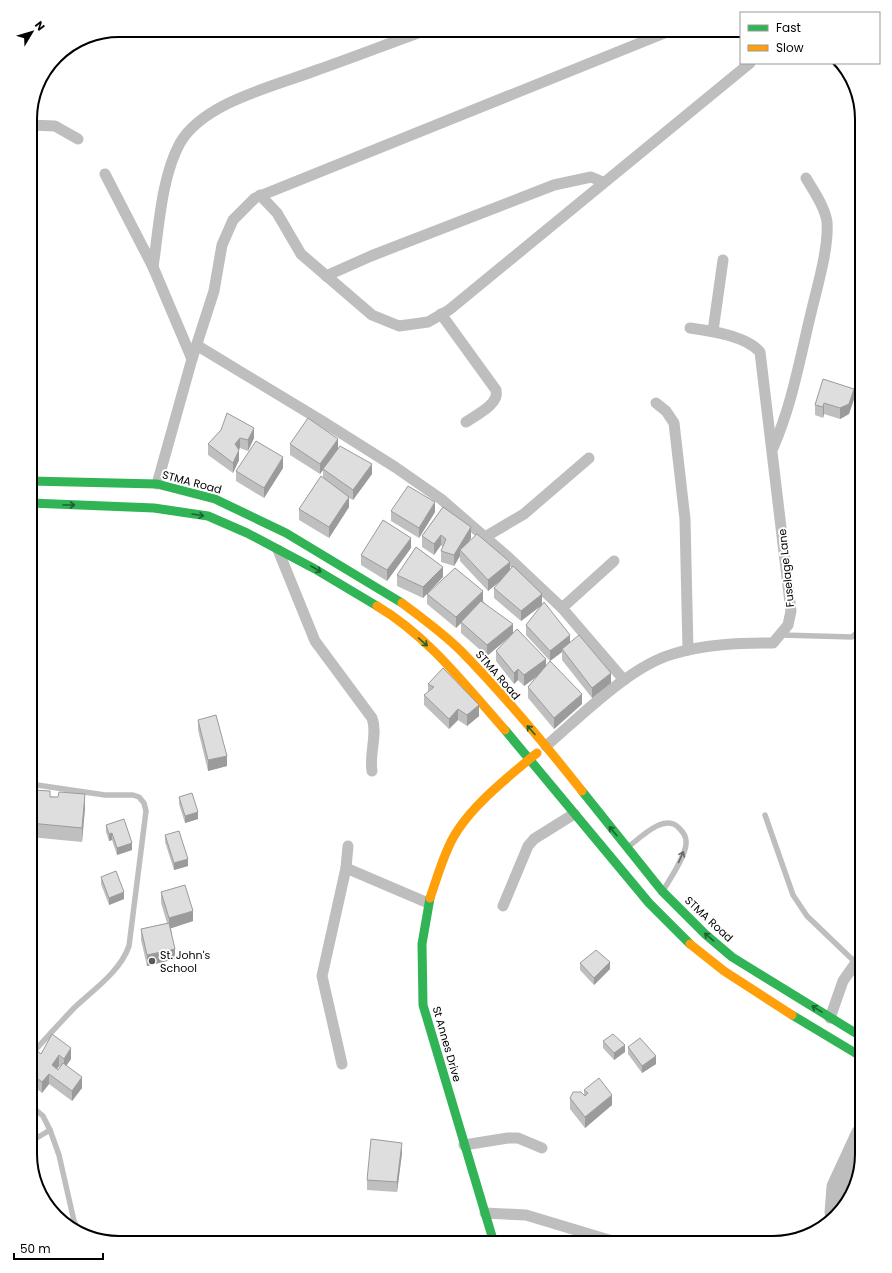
<svg xmlns="http://www.w3.org/2000/svg" width="892" height="1273" font-family="Poppins,sans-serif">
<rect width="100%" height="100%" fill="#fff"/>
<g fill="none" stroke-linecap="round" stroke-linejoin="round">
<polyline stroke="#bdbdbd" stroke-width="21" points="835,1213 837,1187 862,1133"/>
<g stroke="#bebebe" stroke-width="5.5">
<polyline points="781,635 852,637 862,628"/>
<polyline points="765,815 793,895 807,916 856,963"/>
<path d="M627,848c13,-10 38,-36 52,-20 3,3 7,8 7,13 2,12 -17,39 -23,50"/>
<path d="M30,1056c14,-16 29,-32 44,-48 19,-18 46,-36 55,-62l17,-135 -2,-8 -5,-6 -6,-2h-28l-75,-11"/>
<polyline points="30,1105 43,1116 50,1130 59,1155 74,1221 80,1233"/>
<polyline points="30,1142 50,1130"/>
</g>
<g stroke="#bebebe" stroke-width="11">
<polyline points="838,63 840,64"/>
<polyline points="30,125 55,126 78,139"/>
<polyline points="105,174 153,267 192,359"/>
<polyline points="260,195 277,213 301,254 372,315 399,326 428,322 449,310 750,63"/>
<path d="M153,267c6,-39 8,-89 27,-124 24,-41 95,-57 137,-73 37,-13 73,-27 109,-40"/>
<polyline points="326,276 371,256 554,185 591,177 603,182"/>
<path d="M441,314l55,76c4,14 -20,25 -30,32"/>
<polyline points="713,331 723,260"/>
<polyline points="198,346 322,421 395,467 441,499 509,558 562,608 624,680"/>
<polyline points="656,403 666,411 674,423 685,519 688,650"/>
<path d="M773,448c19,-43 27,-90 38,-135 6,-26 18,-65 16,-91 -2,-15 -13,-30 -21,-44"/>
<polyline points="157,484 192,359 214,291 222,245 233,220 255,198 672,30"/>
<polyline points="485,537 524,514 589,458"/>
<path d="M278,550l37,91 57,77c6,16 -3,35 0,53"/>
<polyline points="562,608 614,561"/>
<path d="M546,746c34,-29 84,-80 127,-92 32,-10 67,-11 100,-11l15,-18 3,-14 -31,-259c-14,-16 -48,-21 -70,-24"/>
<polyline points="348,846 346,868 428,903"/>
<polyline points="503,906 528,846 534,839 574,814"/>
<polyline points="830,1018 843,981 862,954"/>
<polyline points="342,1064 322,976 346,868"/>
<polyline points="464,1145 508,1138 518,1138 542,1148"/>
<polyline points="485,1213 526,1215 619,1243"/>
</g>
<g stroke="#30b455" stroke-width="9">
<polyline points="30,481 157,484 215,499 286,533 402,603"/>
<polyline points="30,503 154,508 208,516 247,533 315,569 377,606"/>
<polyline points="505,730 649,903 690,944"/>
<polyline points="582,791 662,891 705,934 732,957 862,1037"/>
<polyline points="430,898 422,944 423,1005 494,1243"/>
<polyline points="792,1015 862,1057"/>
</g>
<g stroke="#ff9f0a" stroke-width="9">
<path d="M402,603c20,15 41,30 59,48 43,44 83,92 121,140"/>
<path d="M377,606c51,30 89,80 128,124"/>
<path d="M430,898c6,-17 11,-35 19,-52 15,-35 59,-69 88,-93"/>
<polyline points="690,944 724,971 792,1015"/>
</g>
<polyline stroke="#bebebe" stroke-width="3" stroke-dasharray="6 2 1 2" stroke-linecap="butt" points="85,37 86,37"/>
</g>
<g fill="#bfbfbf" fill-rule="evenodd">
<polygon points="854,399 849,414 840,419 824,414 823,418 815,415 815,405"/>
<polygon points="221,430 254,438 248,451 240,448 239,449 239,460 233,473 208,455 208,444"/>
<polygon points="290,444 338,448 372,474 353,500 349,498 349,507 329,538 299,520 299,509 323,478 323,470 320,474 290,455"/>
<polygon points="283,468 264,498 236,481 236,471"/>
<polygon points="443,507 471,538 468,543 510,570 542,605 521,621 494,598 494,588 501,580 488,591 460,561 460,556 454,566 441,562 441,551 443,547 441,545 434,555 422,547 422,536"/>
<polygon points="391,511 435,512 419,538 391,521"/>
<polygon points="411,548 387,581 361,565 361,555"/>
<polygon points="397,575 443,577 423,598 397,586"/>
<polygon points="427,594 483,601 513,634 546,666 582,704 554,729 528,698 528,687 538,675 524,686 518,680 514,684 496,661 496,651 510,636 487,656 461,633 461,623 456,628 427,604"/>
<polygon points="526,625 611,683 592,698 562,660 562,652 550,661 526,635"/>
<polygon points="428,684 479,705 479,716 467,726 458,720 449,729 424,705 424,695 428,692"/>
<polygon points="198,720 227,766 208,771 198,730"/>
<polygon points="30,795 58,797 85,808 82,842 30,837"/>
<polygon points="179,797 198,819 185,823 179,804"/>
<polygon points="106,825 132,850 117,855 112,840 109,841 106,832"/>
<polygon points="165,835 188,866 174,870 165,842"/>
<polygon points="101,877 124,899 109,905 101,884"/>
<polygon points="161,892 193,921 171,928 175,959 147,966 141,940 141,929 167,923 161,903"/>
<polygon points="580,963 610,969 594,985 580,970"/>
<path d="M52,1034l19,25 -5,7 16,22 -10,13 -23,-17 -7,9 -12,-10v-24l11,-5zM59,1066l1,1 -2,3 -1,-1z"/>
<polygon points="603,1041 625,1052 614,1060 603,1048"/>
<polygon points="628,1047 656,1064 642,1073 628,1054"/>
<polygon points="584,1090 612,1105 585,1128 570,1109 570,1098 584,1096"/>
<polygon points="402,1153 397,1192 367,1190 367,1180"/>
</g>
<g fill="#9b9b9b">
<polygon points="854,389 854,399 849,414 840,419 840,408"/>
<polygon points="824,403 824,414 823,418 823,407"/>
<polygon points="254,428 254,438 248,451 248,440"/>
<polygon points="240,438 240,448 235,454 235,444"/>
<polygon points="338,439 338,450 320,474 320,464"/>
<polygon points="239,450 239,460 233,473 233,463"/>
<polygon points="283,457 283,468 264,498 264,488"/>
<polygon points="372,464 372,474 353,500 353,490"/>
<polygon points="349,497 349,507 329,538 329,527"/>
<polygon points="435,502 435,512 419,538 419,528"/>
<polygon points="471,527 471,538 462,552 460,550 460,556 454,566 454,555"/>
<polygon points="441,535 441,545 434,555 434,544"/>
<polygon points="411,538 411,548 387,581 387,570"/>
<polygon points="510,562 510,573 488,591 488,580"/>
<polygon points="443,567 443,577 423,598 423,587"/>
<polygon points="483,591 483,601 456,628 456,617"/>
<polygon points="542,594 542,605 521,621 521,611"/>
<polygon points="513,624 513,634 487,656 487,645"/>
<polygon points="570,635 570,645 562,649 562,652 550,661 550,651"/>
<polygon points="546,659 546,670 524,686 524,675"/>
<polygon points="518,669 518,680 514,684 514,673"/>
<polygon points="611,673 611,683 592,698 592,688"/>
<polygon points="582,694 582,704 554,729 554,718"/>
<polygon points="479,705 479,716 467,726 467,715"/>
<polygon points="458,709 458,720 449,729 449,719"/>
<polygon points="227,756 227,766 208,771 208,760"/>
<polygon points="85,794 85,808 82,842 82,828"/>
<polygon points="198,812 198,819 185,823 185,816"/>
<polygon points="112,833 112,840 109,841 109,834"/>
<polygon points="132,843 132,850 117,855 117,848"/>
<polygon points="188,859 188,866 174,870 174,863"/>
<polygon points="124,892 124,899 109,905 109,898"/>
<polygon points="193,911 193,921 169,929 169,918"/>
<polygon points="175,949 175,959 147,966 147,955"/>
<polygon points="610,962 610,969 594,985 594,978"/>
<polygon points="625,1045 625,1052 614,1060 614,1053"/>
<polygon points="71,1048 71,1059 64,1069 64,1059"/>
<polygon points="59,1055 59,1066 52,1076 52,1065"/>
<polygon points="656,1056 656,1064 642,1073 642,1066"/>
<polygon points="49,1074 49,1084 42,1093 42,1082"/>
<polygon points="82,1077 82,1088 72,1101 72,1091"/>
<polygon points="612,1095 612,1105 585,1128 585,1117"/>
<polygon points="33,1124 33,1135 30,1136 30,1126"/>
<polygon points="402,1143 402,1153 397,1192 397,1182"/>
</g>
<g fill="#dedede" stroke="#9b9b9b">
<polygon points="823,379 854,389 849,404 840,408 824,403 823,407 815,405"/>
<polygon points="227,413 254,428 248,440 240,438 235,444 239,450 233,463 208,444 221,430"/>
<polygon points="308,418 338,439 320,464 290,444"/>
<polygon points="256,441 283,457 264,488 236,471"/>
<polygon points="340,446 372,464 353,490 323,469"/>
<polygon points="321,476 349,497 329,527 299,509"/>
<polygon points="408,486 435,502 419,528 391,511"/>
<polygon points="443,507 471,527 454,555 441,551 446,539 441,535 434,544 422,536"/>
<polygon points="383,520 411,538 387,570 361,555"/>
<polygon points="477,534 510,562 488,580 460,550"/>
<polygon points="416,547 443,567 423,587 397,575"/>
<polygon points="513,566 542,594 521,611 494,588"/>
<polygon points="455,568 483,591 456,617 427,594"/>
<polygon points="481,601 513,624 487,645 461,622"/>
<polygon points="544,602 570,635 550,651 526,625"/>
<polygon points="517,629 546,659 524,675 518,669 514,673 496,651"/>
<polygon points="579,635 611,673 592,688 562,649"/>
<polygon points="550,661 582,694 554,718 528,687"/>
<polygon points="443,668 479,705 467,715 458,709 449,719 424,695 434,687 428,684"/>
<polygon points="216,715 227,756 208,760 198,720"/>
<polygon points="33,790 50,791 50,797 58,797 59,792 85,794 82,828 30,823 30,795 33,795"/>
<polygon points="192,793 198,812 185,816 179,797"/>
<polygon points="124,819 132,843 117,848 112,833 109,834 106,825"/>
<polygon points="179,831 188,859 174,863 165,835"/>
<polygon points="116,871 124,892 109,898 101,877"/>
<polygon points="185,885 193,911 169,918 161,892"/>
<polygon points="169,923 175,949 147,955 141,929"/>
<polygon points="596,950 610,962 594,978 580,963"/>
<polygon points="52,1034 71,1048 64,1059 59,1055 52,1065 58,1070 63,1063 82,1077 72,1091 49,1074 42,1082 30,1073 30,1059 36,1050 41,1054"/>
<polygon points="613,1034 625,1045 614,1053 603,1041"/>
<polygon points="640,1038 656,1056 642,1066 628,1047"/>
<polygon points="599,1078 612,1095 585,1117 570,1098 573,1092 581,1092 585,1096 588,1093 584,1090"/>
<polygon points="30,1117 33,1124 30,1126"/>
<polygon points="371,1139 402,1143 397,1182 367,1180"/>
</g>
<defs><path id="oneway-shaft" d="M-6 0H5M1.5-3L5.5 0L1.5 3" fill="none" stroke-width="1.6" stroke-linecap="round" stroke-linejoin="round"/></defs>
<g stroke="#1a632f">
<use href="#oneway-shaft" transform="translate(69 505)"/>
<use href="#oneway-shaft" transform="translate(198 515) rotate(9)"/>
<use href="#oneway-shaft" transform="translate(316 569) rotate(30)"/>
<use href="#oneway-shaft" transform="translate(423 642) rotate(42)"/>
<use href="#oneway-shaft" transform="translate(531 730) rotate(-132)"/>
<use href="#oneway-shaft" transform="translate(613 831) rotate(-130)"/>
<use href="#oneway-shaft" transform="translate(709 937) rotate(-139)"/>
<use href="#oneway-shaft" transform="translate(817 1009) rotate(-148)"/>
</g>
<use stroke="#686868" href="#oneway-shaft" transform="translate(681 857) rotate(-66)"/>
<circle fill="#595959" stroke="#fff" stroke-width="1.5" cx="152" cy="961" r="4"/>
<g text-anchor="middle" stroke-width="4" stroke-linejoin="round" paint-order="stroke">
<g font-size="11" fill="#000" stroke="#fff">
<text transform="translate(192 482) rotate(15)" y="4">STMA Road</text>
<text transform="translate(786 568) rotate(-96)" y="4">Fuselage Lane</text>
<text transform="translate(498 675) rotate(49)" y="4">STMA Road</text>
<text transform="translate(709 919) rotate(43)" y="4">STMA Road</text>
<text transform="translate(447 1044) rotate(74)" y="4">St Annes Drive</text>
</g>
<g font-size="11" fill="#000" stroke="#fff" text-anchor="start">
<text x="160" y="959">St. John's<tspan x="160" dy="13">School</tspan></text>
</g>
</g>
<path d="M0 0H892V1273H0ZM119 37H773A82 82 0 0 1 855 119V1154A82 82 0 0 1 773 1236H119A82 82 0 0 1 37 1154V119A82 82 0 0 1 119 37Z" fill="#fff" fill-rule="evenodd"/>
<path fill="none" stroke="#000" stroke-width="2" d="M119 37H773A82 82 0 0 1 855 119V1154A82 82 0 0 1 773 1236H119A82 82 0 0 1 37 1154V119A82 82 0 0 1 119 37Z"/>
<rect x="740" y="12" width="140" height="52" fill="#ffffff" stroke="#999999"/>
<rect x="748" y="25" width="20" height="6" fill="#30b455" stroke="#999999"/>
<text x="776" y="32" font-size="12" fill="#000000">Fast</text>
<rect x="748" y="45" width="20" height="6" fill="#ff9f0a" stroke="#999999"/>
<text x="776" y="52" font-size="12" fill="#000000">Slow</text>
<g transform="translate(32 32) rotate(52)" stroke="#ffffff" stroke-width="3" paint-order="stroke">
<path d="M0-3L7 15L0 10L-7 15Z" fill="#000000"/>
<text y="-6" font-size="11" font-weight="bold" text-anchor="middle" fill="#000000">N</text>
</g>
<path d="M14 1253v6h89v-6" fill="none" stroke="#000000" stroke-width="2"/>
<text x="20" y="1253" font-size="12" fill="#000000" stroke="#ffffff" stroke-width="3" paint-order="stroke">50 m</text>
</svg>
